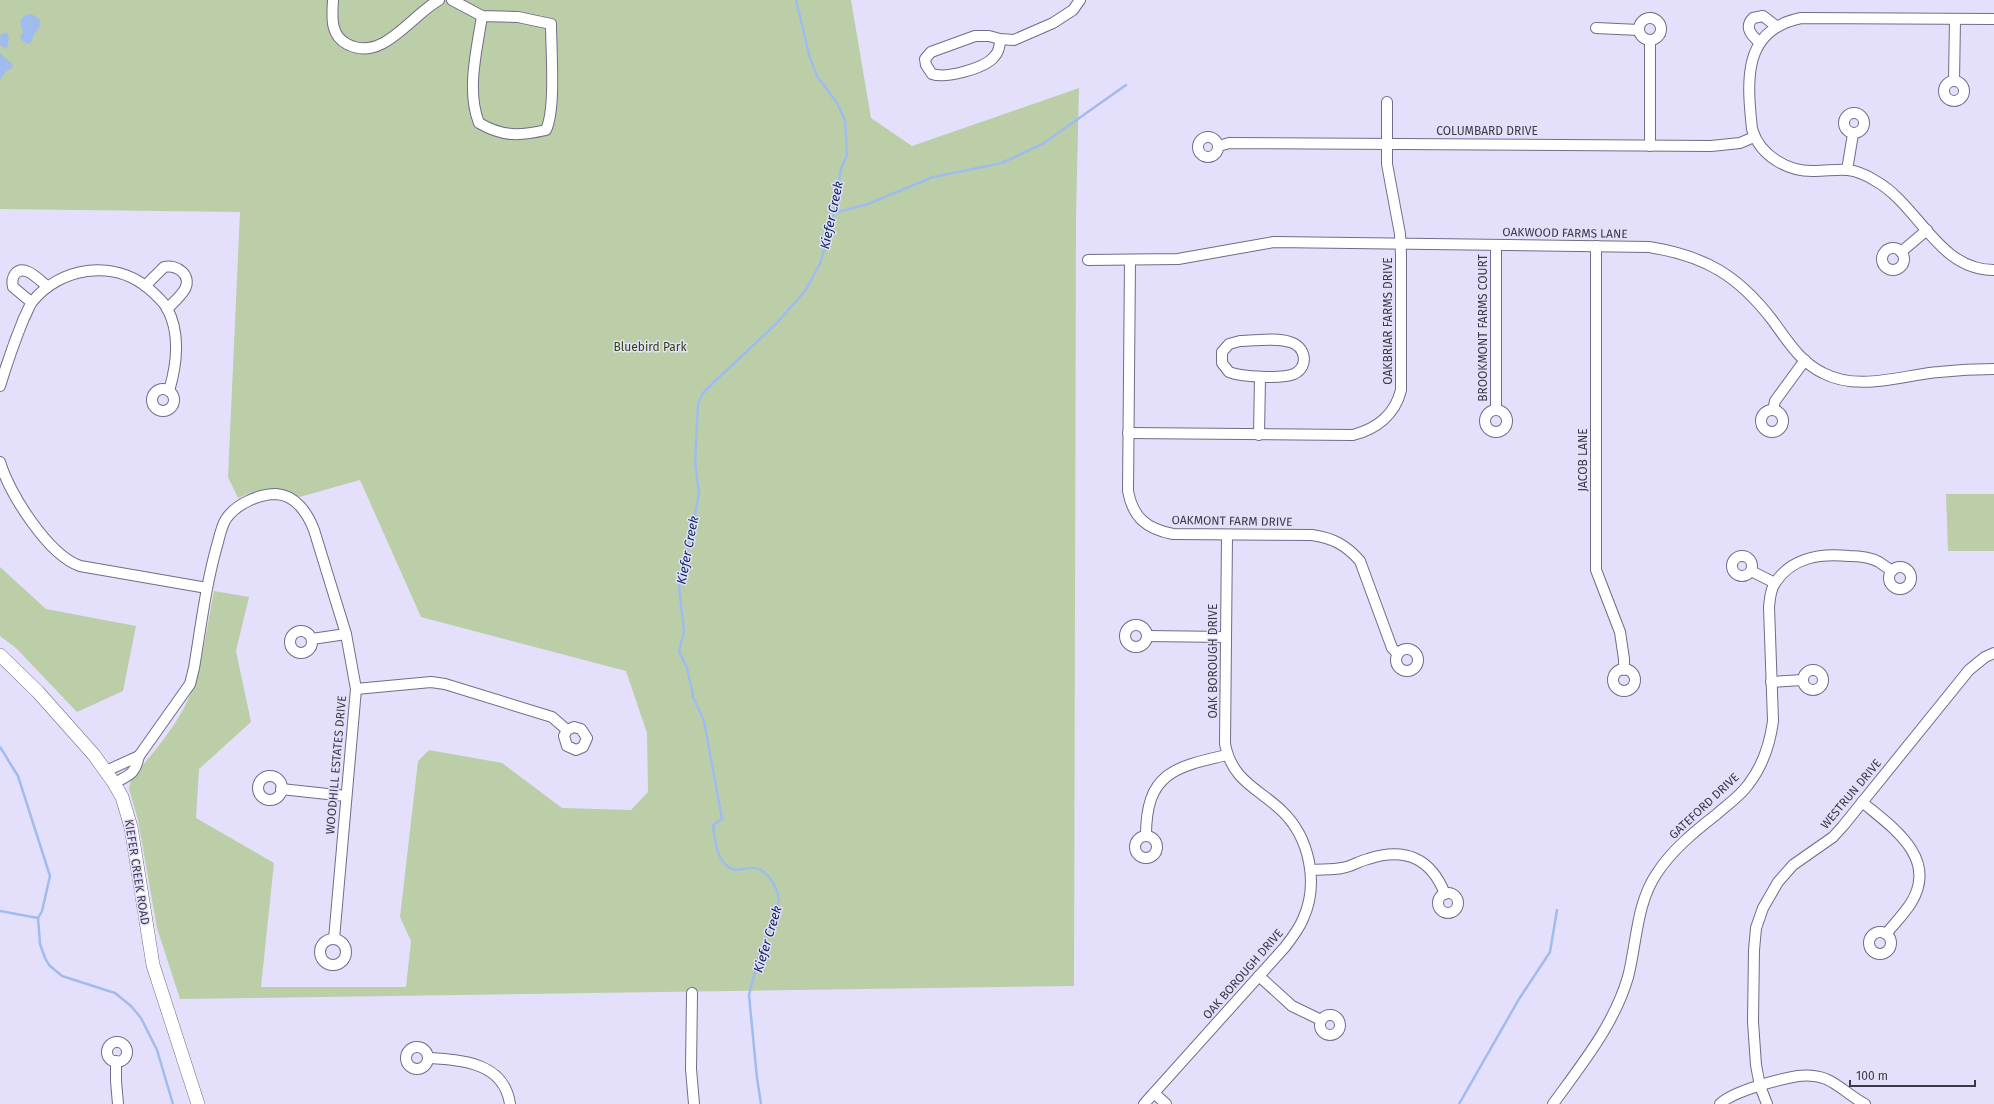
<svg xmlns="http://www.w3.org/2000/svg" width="1994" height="1104" font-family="'Fira Sans',sans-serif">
<rect width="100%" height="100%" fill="#e4e0fb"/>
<g fill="#bbcea8">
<path d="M0,0h851l20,118 41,28 167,-58 -3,129 -2,769 -894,13 -23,-71 -19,-108 -9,-31 2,-9c21,-27 46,-53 59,-85 13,-33 17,-70 24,-104l35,6 -13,54 15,71 -52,47 -3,49 78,45 -13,124h145l5,-46 -11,-24 18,-156 11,-11 73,13 60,45 69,2 17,-18 -1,-59 -21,-62 -205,-54 -61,-137 -64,18 -26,-8 -18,2 -14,6 -10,-21 12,-265 -240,-3z"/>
<polygon points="1946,494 1994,494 1994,551 1948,551"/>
<polygon points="0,567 46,609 136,626 123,691 77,712 16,648 0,636"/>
</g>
<g fill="#a0bcef">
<path d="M30,14c13,4 13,11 5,19 -2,2 -2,6 -4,9l-3,2 -7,-4 -1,-4 3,-3 -3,-12 4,-5z"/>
<polygon points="7,32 9,39 7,49 0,45 0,35"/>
<polygon points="0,53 12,64 13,67 5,72 0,81"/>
</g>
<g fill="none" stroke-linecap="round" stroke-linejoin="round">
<g stroke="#a0bcef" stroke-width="2.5">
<polyline points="834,213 868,204 933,177 1002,163 1044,143 1126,85"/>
<polyline points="0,747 18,776 50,876 42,911 38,918 40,944 45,958 49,965 62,976 115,993 131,1006 141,1018 157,1050 173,1104"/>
<polyline points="0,911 38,918"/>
<path d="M761,1104l-4,-26 -8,-83 10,-39 20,-55c-1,-13 -12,-34 -28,-33 -8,0 -16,5 -24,-2 -11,-9 -12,-27 -14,-41l9,-6 -18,-98 -12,-26h1l-6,-27 -8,-17 5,-20 -5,-44 2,-17 10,-31 8,-46 -4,-30 3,-59 5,-11 11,-11 61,-57 30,-34 15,-27 4,-13 10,-38 7,-44 6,-14 -2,-35 -8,-17 -20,-27 -7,-18 -14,-58"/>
<polyline points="1459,1104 1519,999 1550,952 1557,910"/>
</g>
<g stroke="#706c89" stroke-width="12">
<g id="street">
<path d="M333,0c-1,17 -3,35 14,44 35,19 63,-28 92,-44"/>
<path d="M452,0l30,16 36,1 33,7c0,26 5,84 -5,106 -26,6 -43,7 -67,-7 -13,-32 -2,-74 3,-107"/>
<circle cx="1650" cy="29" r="11"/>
<path d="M1994,19l-193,-1c-59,12 -54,63 -49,111 8,27 36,43 63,42 11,0 23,-2 33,-1 9,1 18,5 26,10 45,24 63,90 120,90"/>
<polyline points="1596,28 1639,30"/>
<path d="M1000,39c0,7 -1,13 -6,18 -9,11 -48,22 -62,17l-6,-9 -1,-6 6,-7 44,-16h14l11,3 14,1 39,-17 20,-13 7,-10"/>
<polyline points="1650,40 1650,146"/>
<path d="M1759,42c-8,-7 -15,-15 -6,-24l10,-2 13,10"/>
<circle cx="1954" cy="91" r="10"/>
<polyline points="1954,81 1955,19"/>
<circle cx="1854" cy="123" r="10"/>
<circle cx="1208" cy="147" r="10"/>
<polyline points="1219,146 1229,143 1711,146 1740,143 1754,137"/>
<polyline points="1847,170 1853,134"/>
<polyline points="1596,246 1596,570 1620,632 1624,659 1624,670"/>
<circle cx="1893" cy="259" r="11"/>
<polyline points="1901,252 1927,230"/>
<path d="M1088,260l90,-1 96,-17 375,5c56,9 89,28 124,74 14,19 27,41 50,52 36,19 79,2 116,-1 18,-2 37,-3 55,-3"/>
<path d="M1130,260l-2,231c5,27 19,38 45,43l139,1c21,3 34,10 48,26l32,87 6,6"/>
<path d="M145,286l19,-19c13,-3 28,8 21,22 -4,7 -12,14 -18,20"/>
<path d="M31,302l-18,-15c-1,-4 -1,-9 2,-13 9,-11 24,6 32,12"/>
<path d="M1240,341c15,0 35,-4 50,1 15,4 20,24 4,32 -11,5 -53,3 -65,-2l-7,-9v-11l7,-8z"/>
<path d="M0,386c7,-23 15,-46 24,-68 3,-5 5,-12 8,-16 28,-35 81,-43 116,-14 7,6 14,12 19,20 14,26 10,56 2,83"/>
<circle cx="163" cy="400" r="11"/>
<polyline points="1496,410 1496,245"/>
<polyline points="1773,410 1775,401 1805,360"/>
<circle cx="1772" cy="421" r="11"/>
<circle cx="1496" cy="421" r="11"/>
<path d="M1128,433l225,2c23,-6 42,-20 48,-45v-135l-1,-21 -13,-70v-62"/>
<polyline points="1259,435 1260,377"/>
<path d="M0,462c9,31 48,93 80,104l127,22"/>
<circle cx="1742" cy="566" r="10"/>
<circle cx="1900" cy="578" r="11"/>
<polyline points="1751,571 1775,583"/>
<circle cx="1136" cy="636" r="11"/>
<circle cx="301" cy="642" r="11"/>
<polyline points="1147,636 1226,637"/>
<polyline points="312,639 346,634"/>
<circle cx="1407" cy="660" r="11"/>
<circle cx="1624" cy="680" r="11"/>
<circle cx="1813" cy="680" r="10"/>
<polyline points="1771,682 1803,680"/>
<polyline points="356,689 431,682 445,684 552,717 567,730 574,727 581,729 587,738 583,747 576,750 567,746 564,736 567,730"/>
<polyline points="106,771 139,756"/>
<circle cx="270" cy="788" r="12"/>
<path d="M114,783c16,-8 21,-9 25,-27l51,-72 4,-16c7,-42 12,-85 24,-126 2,-8 4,-17 8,-23 10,-15 33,-25 50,-25 20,1 32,20 38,36l32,104 10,55 -22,250"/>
<polyline points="281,789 346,796"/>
<path d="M1862,802c30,25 77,56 49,101 -7,11 -17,21 -25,31"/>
<path d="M1146,836c0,-62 27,-69 81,-81"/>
<circle cx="1146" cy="847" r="11"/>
<path d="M1311,870c10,-1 21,0 31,-2 9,-1 17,-7 26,-9 37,-12 63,-1 77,35"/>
<circle cx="1448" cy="903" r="10"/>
<circle cx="1880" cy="943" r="11"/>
<circle cx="333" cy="952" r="13"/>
<polyline points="1259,976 1292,1006 1321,1020"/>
<polyline points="692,993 691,1069 694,1104"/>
<circle cx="1330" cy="1025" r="10"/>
<circle cx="117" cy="1052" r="10"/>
<circle cx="417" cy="1058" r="11"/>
<path d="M428,1058c33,2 76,4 82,46"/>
<polyline points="116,1061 116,1081 118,1104"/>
<polyline points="1154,1093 1166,1104"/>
<path d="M1144,1104l141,-157c7,-9 14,-18 18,-28 16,-35 7,-81 -21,-108 -24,-23 -50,-30 -57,-67l2,-209"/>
<path d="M1553,1104c29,-40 61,-79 75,-127 9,-35 8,-73 29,-104 15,-23 38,-42 60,-59 10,-9 23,-18 31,-29 14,-18 22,-41 25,-64l-4,-114c1,-8 1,-17 6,-24 17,-26 45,-30 74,-27 10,0 21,1 30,6 4,3 9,6 13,9"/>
<path d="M1720,1104c13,-13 60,-25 78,-28 9,-1 20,0 28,3 14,6 25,18 39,25"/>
<polyline points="1767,1104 1760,1086 1756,1065 1753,1022 1754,950 1756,928 1763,908 1778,882 1793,865 1833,837 1843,826 1969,670 1985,657 1994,653"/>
</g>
</g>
<g stroke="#706c89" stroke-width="14">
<polyline id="secondary" points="0,655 38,692 94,755 114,783 122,797 131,827 153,965 198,1104"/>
</g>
<use href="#street" stroke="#fff" stroke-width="10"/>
<use href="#secondary" stroke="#fff" stroke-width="13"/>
</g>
<g text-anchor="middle" stroke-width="3" stroke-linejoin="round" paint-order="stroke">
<g font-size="12" fill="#3b3946" stroke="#e4e0fb">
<text x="1487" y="135">COLUMBARD DRIVE</text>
<text transform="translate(1565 233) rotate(1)" y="4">OAKWOOD FARMS LANE</text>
<text transform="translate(1388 321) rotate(-90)" y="4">OAKBRIAR FARMS DRIVE</text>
<text transform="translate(1483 328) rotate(-90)" y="4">BROOKMONT FARMS COURT</text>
<text transform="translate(1583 460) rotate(-90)" y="4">JACOB LANE</text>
<text transform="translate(1232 521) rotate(1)" y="4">OAKMONT FARM DRIVE</text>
<text transform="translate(1213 661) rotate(-90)" y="4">OAK BOROUGH DRIVE</text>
<text transform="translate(336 765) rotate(-85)" y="4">WOODHILL ESTATES DRIVE</text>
<text transform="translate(1851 794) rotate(-50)" y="4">WESTRUN DRIVE</text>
<text transform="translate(1704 806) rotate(-43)" y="4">GATEFORD DRIVE</text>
<text transform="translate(137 872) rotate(81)" y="4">KIEFER CREEK ROAD</text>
<text transform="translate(1243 974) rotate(-49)" y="4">OAK BOROUGH DRIVE</text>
</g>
<g font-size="12" fill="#2e450a" stroke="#e4e0fb">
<text x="650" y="351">Bluebird Park</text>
</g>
<g font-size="13" font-style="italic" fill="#092660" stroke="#e4e0fb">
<text transform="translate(831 215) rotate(-78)" y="5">Kiefer Creek</text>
<text transform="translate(687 550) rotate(-79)" y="5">Kiefer Creek</text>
<text transform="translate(767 939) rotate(-73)" y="5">Kiefer Creek</text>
</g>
</g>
<path d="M1850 1080v6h125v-6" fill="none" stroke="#3b3946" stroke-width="2"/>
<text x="1856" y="1080" font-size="12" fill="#3b3946" stroke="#e4e0fb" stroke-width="3" paint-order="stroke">100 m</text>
</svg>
